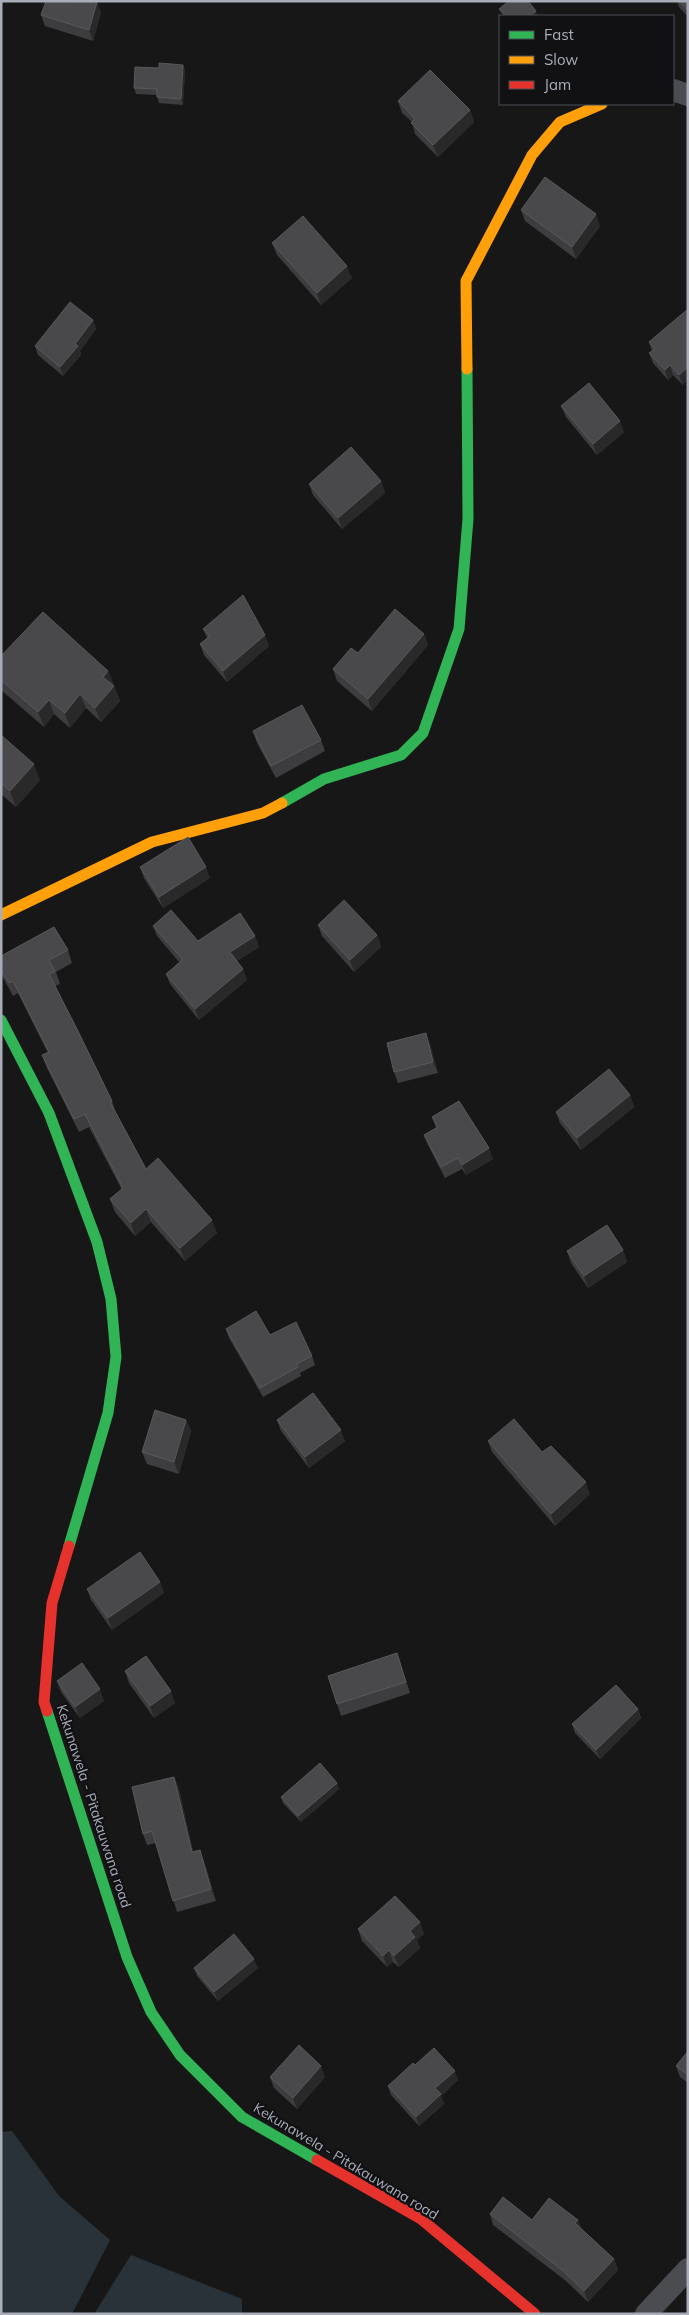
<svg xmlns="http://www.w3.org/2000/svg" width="689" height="2315" font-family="Mulish,sans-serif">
<rect width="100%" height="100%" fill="#171717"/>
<g fill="#2a3239">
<polygon points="12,2131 59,2196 110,2240 72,2314 1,2314 1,2132"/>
<polygon points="131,2255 242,2299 242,2314 94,2314"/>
</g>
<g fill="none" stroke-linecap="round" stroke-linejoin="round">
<g stroke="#4b4c50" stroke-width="22">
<polyline points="673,90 688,95"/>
<polyline points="646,2314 688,2269"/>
</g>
<g stroke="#30b455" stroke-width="11">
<polyline points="282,803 324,779 401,755 423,733 459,629 468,519 467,369"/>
<polyline points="1,1020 49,1113 97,1242 111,1299 116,1357 108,1413 69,1546"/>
<polyline points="47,1711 127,1957 151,2012 180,2055 242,2117 317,2160"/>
</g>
<g stroke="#ff9f0a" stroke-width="11">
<polyline points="467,369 466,281 532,155 560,122 602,104"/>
<polyline points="1,915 152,842 263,813 282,803"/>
</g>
<g stroke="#e5322d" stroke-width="11">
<polyline points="47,1711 44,1702 52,1603 69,1546"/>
<polyline points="317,2160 421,2219 535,2314"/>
</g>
</g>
<g fill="#3d3d3f">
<polygon points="677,1 688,1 688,17 679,7"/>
<polygon points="97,2 101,13 93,41 45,26 41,15"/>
<polygon points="183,65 185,71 183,105 159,103 157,97 157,95 136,94 134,88"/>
<polygon points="398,101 470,110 474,122 438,157 415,134 412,122 402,113"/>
<polygon points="521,210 600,226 576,259 525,221"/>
<polygon points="272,243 352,278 321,305 277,255"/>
<polygon points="688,309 683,385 673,375 668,380 653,363 649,353 652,351 649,342"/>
<polygon points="93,320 96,329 80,351 81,355 63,376 38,355 35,346"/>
<polygon points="561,406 624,432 597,455 566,417"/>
<polygon points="381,481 385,493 342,529 313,495 309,484"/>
<polygon points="203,629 269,646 227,682 204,655 200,644 207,638"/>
<polygon points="424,634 428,645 372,711 337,681 333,669 358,653"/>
<polygon points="1,656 108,671 120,701 101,722 86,708 70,728 54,714 44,727 1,690"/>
<polygon points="253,731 321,740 325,751 276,778 257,743"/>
<polygon points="1,735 40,780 16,807 1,794"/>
<polygon points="140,867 210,878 163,908 144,878"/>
<polygon points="318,925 377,935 381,947 354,972 322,936"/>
<polygon points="153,926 198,941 255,936 259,947 237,961 247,980 199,1020 170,984 166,974 179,962 157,936"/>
<polygon points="68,950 72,963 56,972 60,984 55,986 112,1101 116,1113 146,1169 217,1233 185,1261 151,1222 135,1236 115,1212 110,1199 122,1190 89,1127 79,1132 47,1068 42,1055 48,1053 18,993 13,996 1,974 1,956"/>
<polygon points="430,1044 438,1073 398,1083 394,1072"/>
<polygon points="630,1095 634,1107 581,1150 560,1123 556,1112"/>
<polygon points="432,1117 493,1159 466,1175 462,1169 445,1178 428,1145 424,1135 436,1128"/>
<polygon points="623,1250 627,1262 588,1288 571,1263 567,1251"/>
<polygon points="226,1329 270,1335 312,1356 315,1365 300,1373 301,1376 263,1397 229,1338"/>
<polygon points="186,1420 191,1431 179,1474 147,1464 142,1452"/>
<polygon points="277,1420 345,1441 309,1468 281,1431"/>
<polygon points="488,1441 542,1452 590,1494 555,1526 492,1452"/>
<polygon points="160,1582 164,1593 112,1630 91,1600 87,1589"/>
<polygon points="397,1653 410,1693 341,1716 328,1676"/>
<polygon points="125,1671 175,1703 154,1718 129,1683"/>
<polygon points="57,1681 104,1701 80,1718 61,1692"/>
<polygon points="638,1709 641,1718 600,1759 575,1733 572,1724"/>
<polygon points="174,1777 179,1789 193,1852 204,1861 216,1901 177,1912 156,1843 147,1845 143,1834"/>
<polygon points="337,1783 339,1789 301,1822 283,1803 281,1797"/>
<polygon points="420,1922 424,1934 417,1940 420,1948 399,1967 393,1962 387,1967 362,1941 358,1929"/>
<polygon points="194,1968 258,1968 218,2001 197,1976"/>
<polygon points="688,2051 688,2083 680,2077 676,2066"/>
<polygon points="415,2065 458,2080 441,2096 444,2104 419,2126 391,2095 388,2086"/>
<polygon points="270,2077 325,2077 297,2109 274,2088"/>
<polygon points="490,2214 532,2220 578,2220 581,2229 614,2259 618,2270 588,2302 566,2281 493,2225"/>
</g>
<g fill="#29292a">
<polygon points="97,2 101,13 93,41 89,30"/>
<polygon points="536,11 538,16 530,16"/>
<polygon points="183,65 185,71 183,105 181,99"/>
<polygon points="470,110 474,122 438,157 433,145"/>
<polygon points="596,214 600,226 576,259 572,247"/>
<polygon points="347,266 352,278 321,305 317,293"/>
<polygon points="93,320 96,329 80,351 81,355 63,376 60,367 75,344"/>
<polygon points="670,365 673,375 668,380 665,370"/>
<polygon points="688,367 688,380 683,385 679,375"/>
<polygon points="620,421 624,432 597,455 593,444"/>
<polygon points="381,481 385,493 342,529 338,518"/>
<polygon points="424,634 428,645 372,711 368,699"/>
<polygon points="265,635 269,646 227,682 223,671"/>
<polygon points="108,671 114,685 109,691 103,677"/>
<polygon points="114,686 120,701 101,722 95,708"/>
<polygon points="80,694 86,708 70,728 65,713"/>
<polygon points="49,700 54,714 44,727 38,712"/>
<polygon points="34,764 40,780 16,807 10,791"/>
<polygon points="206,867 210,878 163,908 159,897"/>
<polygon points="377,935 381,947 354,972 350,960"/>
<polygon points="255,936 259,947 234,963 230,952"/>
<polygon points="243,969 247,980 199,1020 195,1009"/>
<polygon points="426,1033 430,1044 438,1073 433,1062"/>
<polygon points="630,1095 634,1107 581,1150 577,1138"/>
<polygon points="489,1148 493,1159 466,1175 462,1165"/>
<polygon points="146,1209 151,1222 135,1236 131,1223"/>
<polygon points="212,1220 217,1233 185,1261 180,1248"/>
<polygon points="623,1250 627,1262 588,1288 584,1276"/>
<polygon points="186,1420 191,1431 179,1474 174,1462"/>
<polygon points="341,1430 345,1441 309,1468 305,1457"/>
<polygon points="586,1482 590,1494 555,1526 551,1514"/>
<polygon points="160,1582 164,1593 112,1630 108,1618"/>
<polygon points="100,1689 104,1701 80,1718 75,1707"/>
<polygon points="171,1691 175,1703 154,1718 150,1706"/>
<polygon points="638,1709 641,1718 600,1759 596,1750"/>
<polygon points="174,1777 179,1789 196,1864 192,1852"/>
<polygon points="337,1783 339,1789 301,1822 298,1816"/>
<polygon points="200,1850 204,1861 216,1901 211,1889"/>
<polygon points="420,1922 424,1934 417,1940 420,1948 399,1967 394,1956 410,1931"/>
<polygon points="389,1950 393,1962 387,1967 383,1956"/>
<polygon points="254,1959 258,1968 218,2001 214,1992"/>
<polygon points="321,2066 325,2077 297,2109 293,2098"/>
<polygon points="455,2071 458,2080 441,2096 444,2104 419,2126 416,2117 435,2088"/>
<polygon points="578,2220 582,2230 575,2223"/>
<polygon points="614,2259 618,2270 588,2302 584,2291"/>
</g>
<g fill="#49494c" stroke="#58595d">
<polygon points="46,1 97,2 89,30 41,15"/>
<polygon points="509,1 528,1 536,11 530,16 505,16 499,9"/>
<polygon points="680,1 688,1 688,11"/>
<polygon points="159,63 183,65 181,99 157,97 157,89 134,88 135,67 159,68"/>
<polygon points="430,70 470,110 433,145 411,123 415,119 398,101"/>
<polygon points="545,177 596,214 572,247 521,210"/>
<polygon points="303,216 347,266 317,293 272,243"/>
<polygon points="70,302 93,320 75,344 78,346 60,367 35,346"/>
<polygon points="688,309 688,367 679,375 670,365 665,370 649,353 655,349 649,342"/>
<polygon points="589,383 620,421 593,444 561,406"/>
<polygon points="351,447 381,481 338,518 309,484"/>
<polygon points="243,595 265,635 223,671 200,644 210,636 203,629"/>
<polygon points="395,609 424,634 368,699 333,669 351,648 358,653"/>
<polygon points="43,612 108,671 103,677 114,686 95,708 80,694 65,713 49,700 38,712 1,680 1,656"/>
<polygon points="302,705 321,740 271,766 253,731"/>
<polygon points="1,735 34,764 10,791 1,783"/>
<polygon points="188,837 206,867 159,897 140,867"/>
<polygon points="344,900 377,935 350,960 318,925"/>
<polygon points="171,910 198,941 240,913 255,936 230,952 243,969 195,1009 166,974 183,960 153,926"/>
<polygon points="54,927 68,950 49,960 55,971 49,974 78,1031 112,1101 110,1102 146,1169 158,1158 212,1220 180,1248 146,1209 131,1223 110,1199 123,1188 85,1114 74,1119 42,1055 49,1052 13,981 9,983 1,970 1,956"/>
<polygon points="426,1033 433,1062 394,1072 387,1043"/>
<polygon points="609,1069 630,1095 577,1138 556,1112"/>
<polygon points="459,1101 489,1148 462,1165 458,1158 441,1167 424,1135 438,1127 432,1117"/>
<polygon points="607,1225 623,1250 584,1276 567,1251"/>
<polygon points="256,1311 270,1335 296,1322 312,1356 296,1364 298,1367 260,1388 226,1329"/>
<polygon points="313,1393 341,1430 305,1457 277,1420"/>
<polygon points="155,1410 186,1420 174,1462 142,1452"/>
<polygon points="514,1419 542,1452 551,1446 586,1482 551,1514 488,1441"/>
<polygon points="140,1552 160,1582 108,1618 87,1589"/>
<polygon points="397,1653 406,1682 337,1704 328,1676"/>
<polygon points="146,1656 171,1691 150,1706 125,1671"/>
<polygon points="82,1663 100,1689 75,1707 57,1681"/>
<polygon points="616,1685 638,1709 596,1750 572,1724"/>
<polygon points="320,1763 337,1783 298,1816 281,1797"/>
<polygon points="174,1777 192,1852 200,1850 211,1889 173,1901 152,1831 143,1834 132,1787"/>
<polygon points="395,1896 420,1922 410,1931 415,1937 394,1956 389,1950 383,1956 358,1929"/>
<polygon points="234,1934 254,1959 214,1992 194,1968"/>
<polygon points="299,2045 321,2066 293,2098 270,2077"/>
<polygon points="434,2048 455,2071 435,2088 441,2094 416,2117 388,2086 413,2063 415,2065"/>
<polygon points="688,2051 688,2075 676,2066"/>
<polygon points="503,2197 532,2220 549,2198 578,2220 575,2223 614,2259 584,2291 562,2270 490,2214"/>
</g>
<g text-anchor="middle" stroke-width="4.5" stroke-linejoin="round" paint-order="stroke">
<g font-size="14" fill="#a8adb8" stroke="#111113">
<text transform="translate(94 1806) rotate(72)" y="5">Kekunawela - Pitakauwana road</text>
<text transform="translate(346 2161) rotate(31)" y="5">Kekunawela - Pitakauwana road</text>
</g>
</g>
<rect width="689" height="2315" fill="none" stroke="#a8adb8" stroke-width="5"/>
<rect x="499" y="15" width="175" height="90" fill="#111113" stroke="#4d4f55"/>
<rect x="509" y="31" width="25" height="8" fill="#30b455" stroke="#4d4f55"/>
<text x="544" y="40" font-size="15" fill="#a8adb8">Fast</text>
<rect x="509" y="56" width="25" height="8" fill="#ff9f0a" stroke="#4d4f55"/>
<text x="544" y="65" font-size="15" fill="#a8adb8">Slow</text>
<rect x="509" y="81" width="25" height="8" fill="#e5322d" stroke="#4d4f55"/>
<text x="544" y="90" font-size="15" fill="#a8adb8">Jam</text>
</svg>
